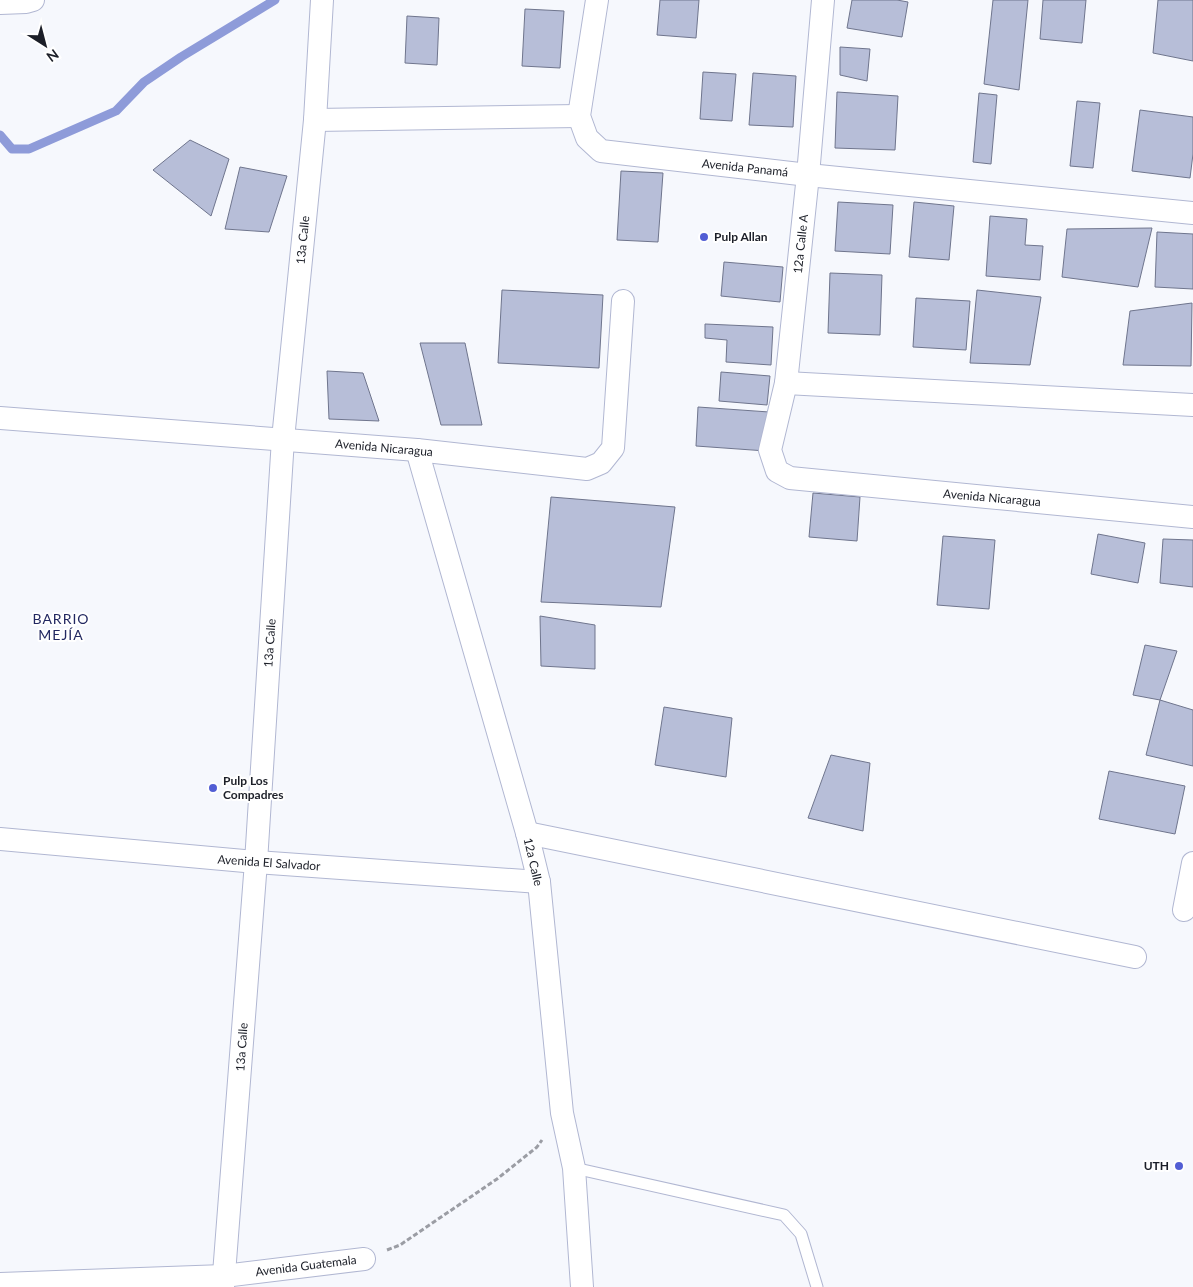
<svg xmlns="http://www.w3.org/2000/svg" width="1193" height="1287" font-family="Lato,sans-serif">
<rect width="100%" height="100%" fill="#f6f8fd"/>
<g fill="none" stroke-linecap="round" stroke-linejoin="round">
<polyline stroke="#8e9bd9" stroke-width="9" points="0,135 12,149 29,149 116,111 144,82 181,57 275,0"/>
</g>
<g fill="#b7bed8" stroke="#6f758d">
<polygon points="660,0 699,0 696,38 657,35"/>
<polygon points="852,0 897,0 908,2 902,37 847,28"/>
<polygon points="993,0 1028,0 1019,90 984,84"/>
<polygon points="1043,0 1086,0 1082,43 1040,39"/>
<polygon points="1158,0 1193,0 1193,61 1153,53"/>
<polygon points="525,9 564,11 560,68 522,66"/>
<polygon points="407,16 439,18 437,65 405,63"/>
<polygon points="840,47 870,49 867,81 840,75"/>
<polygon points="703,72 736,74 732,121 700,119"/>
<polygon points="753,73 796,76 793,127 749,125"/>
<polygon points="837,92 898,96 895,150 835,148"/>
<polygon points="979,93 997,95 991,164 973,162"/>
<polygon points="1077,101 1100,103 1093,168 1070,166"/>
<polygon points="1140,110 1193,117 1193,154 1190,178 1132,171"/>
<polygon points="190,140 229,159 211,216 153,170"/>
<polygon points="240,167 287,176 269,232 225,229"/>
<polygon points="621,171 663,173 658,242 617,240"/>
<polygon points="838,202 893,205 890,254 835,251"/>
<polygon points="914,202 954,206 949,260 909,257"/>
<polygon points="990,216 1027,219 1025,245 1043,246 1040,280 986,276"/>
<polygon points="1152,228 1138,287 1062,277 1067,229"/>
<polygon points="1157,232 1193,234 1193,289 1155,287"/>
<polygon points="724,262 783,267 780,302 721,296"/>
<polygon points="830,273 882,275 880,335 828,333"/>
<polygon points="502,290 603,295 599,368 498,363"/>
<polygon points="977,290 1041,297 1030,365 970,363"/>
<polygon points="916,298 970,301 966,350 913,347"/>
<polygon points="1192,303 1191,366 1123,365 1130,311"/>
<polygon points="705,324 773,327 771,365 726,362 727,340 705,338"/>
<polygon points="420,343 465,343 482,425 441,425"/>
<polygon points="327,371 363,373 379,421 329,419"/>
<polygon points="721,372 770,376 767,405 719,401"/>
<polygon points="698,407 769,412 766,451 696,446"/>
<polygon points="813,493 860,497 857,541 809,537"/>
<polygon points="551,497 675,507 661,607 541,602"/>
<polygon points="1098,534 1145,543 1138,583 1091,574"/>
<polygon points="943,536 995,540 989,609 937,605"/>
<polygon points="1163,539 1193,540 1193,587 1160,583"/>
<polygon points="540,616 595,625 595,669 541,666"/>
<polygon points="1145,645 1177,651 1160,700 1133,695"/>
<polygon points="1160,700 1193,710 1193,766 1146,755"/>
<polygon points="664,707 732,718 726,777 655,765"/>
<polygon points="831,755 870,763 863,831 808,818"/>
<polygon points="1109,771 1185,786 1175,834 1099,819"/>
</g>
<g fill="none" stroke-linecap="round" stroke-linejoin="round">
<g stroke="#b1b7d2" stroke-width="13">
<polyline id="service" points="574,1168 784,1215 801,1234 817,1287"/>
</g>
<g stroke="#b1b7d2" stroke-width="24">
<g id="minor">
<polyline points="597,0 579,116 587,138 601,151 808,175 1193,213"/>
<polyline points="823,0 808,175 786,383 770,450 777,471 790,478 1193,517"/>
<polyline points="0,3 26,2 33,0"/>
<polyline points="315,120 579,116"/>
<polyline points="786,383 1193,405"/>
<polyline points="0,418 417,450 587,469 601,463 613,448 623,301"/>
<polyline points="417,450 527,833 539,882 562,1113 574,1168 582,1287"/>
<polyline points="527,833 1135,957"/>
<polyline points="0,839 256,862 539,882"/>
<polyline points="1184,910 1193,863"/>
<polyline points="0,1284 224,1276 364,1259"/>
<polyline points="223,1287 256,862 283,439 315,120 322,0"/>
</g>
</g>
<polyline stroke="#9b9da4" stroke-width="3" stroke-dasharray="5 2.5" stroke-linecap="butt" points="387,1250 400,1245 497,1179 537,1147 542,1140"/>
<use href="#service" stroke="#fff" stroke-width="11"/>
<use href="#minor" stroke="#fff" stroke-width="22"/>
</g>
<g fill="#525ed4" stroke="#fff" stroke-width="2">
<circle cx="704" cy="237" r="5"/>
<circle cx="213" cy="788" r="5"/>
<circle cx="1179" cy="1166" r="5"/>
</g>
<g text-anchor="middle" stroke-width="4" stroke-linejoin="round" paint-order="stroke">
<g font-size="12" fill="#1c1f28" stroke="#fff">
<text transform="translate(745 168) rotate(6)" y="4">Avenida Panamá</text>
<text transform="translate(303 240) rotate(-84)" y="4">13a Calle</text>
<text transform="translate(801 244) rotate(-84)" y="4">12a Calle A</text>
<text transform="translate(384 448) rotate(5)" y="4">Avenida Nicaragua</text>
<text transform="translate(992 498) rotate(5)" y="4">Avenida Nicaragua</text>
<text transform="translate(270 643) rotate(-86)" y="4">13a Calle</text>
<text transform="translate(533 862) rotate(77)" y="4">12a Calle</text>
<text transform="translate(269 863) rotate(4)" y="4">Avenida El Salvador</text>
<text transform="translate(242 1047) rotate(-86)" y="4">13a Calle</text>
<text transform="translate(306 1266) rotate(-7)" y="4">Avenida Guatemala</text>
</g>
<g font-size="12" font-weight="bold" fill="#1c1f28" stroke="#fff" text-anchor="start">
<text x="714" y="241">Pulp Allan</text>
<text x="223" y="785">Pulp Los<tspan x="223" dy="14">Compadres</tspan></text>
<text x="1169" y="1170" text-anchor="end">UTH</text>
</g>
<g font-size="14" letter-spacing="1" fill="#222861" stroke="#fff">
<text x="61" y="624">BARRIO<tspan x="61" dy="16">MEJÍA</tspan></text>
</g>
</g>
<g transform="translate(45 45) rotate(144)" stroke="#ffffff" stroke-width="4" paint-order="stroke">
<path d="M0-4L9 19L0 12L-9 19Z" fill="#1c1f28"/>
<text y="-8" font-size="14" font-weight="bold" text-anchor="middle" fill="#1c1f28">N</text>
</g>
</svg>
